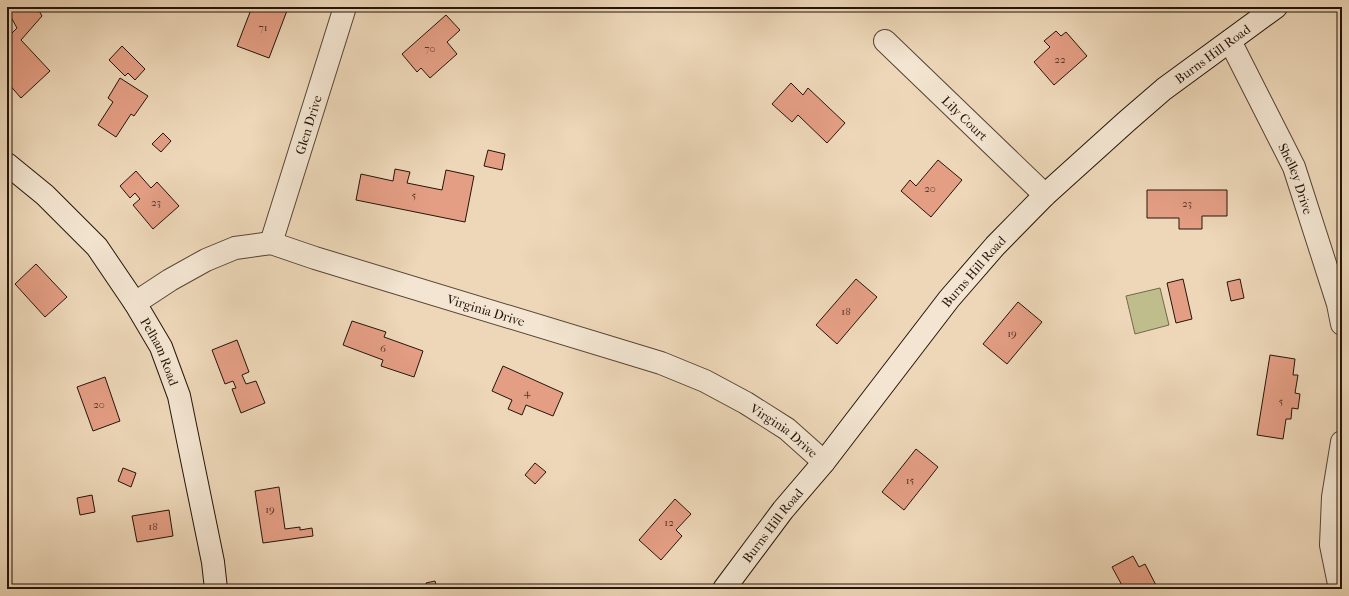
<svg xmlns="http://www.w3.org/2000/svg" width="1349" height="596" font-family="'IM FELL French Canon',serif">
<rect width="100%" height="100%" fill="#edd7b8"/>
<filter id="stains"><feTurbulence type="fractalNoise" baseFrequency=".005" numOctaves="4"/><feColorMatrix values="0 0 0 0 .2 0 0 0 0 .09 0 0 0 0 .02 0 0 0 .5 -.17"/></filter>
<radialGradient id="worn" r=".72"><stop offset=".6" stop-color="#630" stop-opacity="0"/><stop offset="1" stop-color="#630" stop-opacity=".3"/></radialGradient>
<polygon fill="#bebd8b" stroke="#72684a" points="1160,288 1169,325 1135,334 1126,296"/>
<g fill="#e49e84" stroke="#25140a">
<polygon points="7,7 37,7 42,16 21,40 50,71 21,98 7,82 7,38 17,28 7,10"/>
<polygon points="252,7 286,7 288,8 269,58 237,46"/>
<polygon points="446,15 460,30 447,42 457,54 430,78 421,68 417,72 402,54"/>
<polygon points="1056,31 1061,36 1066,32 1087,56 1054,85 1034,62 1050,47 1044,41"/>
<polygon points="122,46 145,69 135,80 128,73 125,76 109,60"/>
<polygon points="120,78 148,96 134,116 131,114 116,137 98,125 113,102 108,98"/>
<polygon points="791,83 803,95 808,88 845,123 827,143 798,115 792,122 772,104"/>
<polygon points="163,133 171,141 161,152 152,144"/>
<polygon points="488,150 505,154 502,170 484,166"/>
<polygon points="938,160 962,180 931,217 901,191 910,180 916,186"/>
<polygon points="395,169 410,172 407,183 442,190 446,170 474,176 465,222 356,200 361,174 393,181"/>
<polygon points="136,171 151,188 157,182 179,206 153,229 133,205 140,199 135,193 130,198 120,186"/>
<polygon points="1147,190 1227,190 1227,216 1202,216 1202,229 1179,229 1179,218 1147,218"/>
<polygon points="36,264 67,297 45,317 15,284"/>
<polygon points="856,279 877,297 837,344 816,325"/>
<polygon points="1183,279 1192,319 1176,323 1167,283"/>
<polygon points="1240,279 1244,298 1231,301 1227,282"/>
<polygon points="1018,302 1042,322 1007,364 983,344"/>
<polygon points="352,321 386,332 384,337 423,351 414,377 381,366 383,360 343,345"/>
<polygon points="237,340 249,372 242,375 246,384 256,381 265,403 241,413 232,389 236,388 233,381 225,384 212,350"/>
<polygon points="1270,355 1295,359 1293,375 1298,375 1295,393 1300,394 1298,409 1292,408 1291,419 1286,419 1283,439 1257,435"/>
<polygon points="503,366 563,393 553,416 526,405 522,415 508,409 512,400 492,391"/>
<polygon points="105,377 120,421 93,431 77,387"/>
<polygon points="916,449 938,467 904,510 882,492"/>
<polygon points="535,463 546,472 535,484 525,475"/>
<polygon points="123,468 136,473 131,487 118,481"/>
<polygon points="279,487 285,529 300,527 300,530 312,528 313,536 263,543 255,491"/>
<polygon points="92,495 95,512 80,515 77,498"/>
<polygon points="675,499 691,514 676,530 682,536 661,560 639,540"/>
<polygon points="169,510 173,536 137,542 132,516"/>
<polygon points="1133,556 1139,567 1145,564 1158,589 1124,589 1112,567"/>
<polygon points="435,581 437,589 427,589 426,583"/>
<polygon points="295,585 296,589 269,589"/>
<polygon points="406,585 407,589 393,589 393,588"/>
</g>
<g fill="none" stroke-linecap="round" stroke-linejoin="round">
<g stroke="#574536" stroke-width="24">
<g id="street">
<path id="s1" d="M885,41l160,154"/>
<path id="s2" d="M1230,41l64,126 44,137 4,20"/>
<path id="s3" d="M271,243l74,-236"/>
<path id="s4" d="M135,303l35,-23 36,-20 29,-12 36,-5 44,15 346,105 44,18 41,22 41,26 37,33"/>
<polyline points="1340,589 1331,545 1333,497 1342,442"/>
</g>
</g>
<g stroke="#25140a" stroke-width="24">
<g id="secondary">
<path id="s5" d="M7,164l38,31 52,52 38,56 26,44 18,49 34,166 3,27"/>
<path id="s6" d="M724,589l59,-79 41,-48 125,-163 46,-53 50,-51 82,-74 37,-32 112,-82"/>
</g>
</g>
<use href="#street" stroke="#f3e5d1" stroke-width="22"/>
<use href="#secondary" stroke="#f3e5d1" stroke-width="22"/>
</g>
<g text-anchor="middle" stroke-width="4" stroke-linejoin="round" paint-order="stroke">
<g font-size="11" fill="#553628">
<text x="263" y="31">71</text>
<text x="430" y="52">70</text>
<text x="1060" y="63">22</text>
<text x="930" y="192">20</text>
<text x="414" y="199">5</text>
<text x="156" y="206">23</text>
<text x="1187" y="207">23</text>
<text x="846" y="315">18</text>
<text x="1012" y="337">19</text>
<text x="383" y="352">6</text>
<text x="527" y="396">4</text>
<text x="1281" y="405">5</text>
<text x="99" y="408">20</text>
<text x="910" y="484">15</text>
<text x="270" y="513">19</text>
<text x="669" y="526">12</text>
<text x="153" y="530">18</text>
</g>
<g font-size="13" fill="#25140a" stroke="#f3e5d1">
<text dy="5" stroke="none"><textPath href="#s6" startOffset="728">Burns Hill Road</textPath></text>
<text dy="5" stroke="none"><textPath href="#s1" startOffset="111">Lily Court</textPath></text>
<text dy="5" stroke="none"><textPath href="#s3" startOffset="124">Glen Drive</textPath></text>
<text dy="5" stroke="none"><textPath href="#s2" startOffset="153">Shelley Drive</textPath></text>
<text dy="5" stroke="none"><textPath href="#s6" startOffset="404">Burns Hill Road</textPath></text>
<text dy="5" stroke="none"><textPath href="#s4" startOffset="376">Virginia Drive</textPath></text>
<text dy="5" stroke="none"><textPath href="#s5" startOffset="245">Pelham Road</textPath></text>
<text dy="5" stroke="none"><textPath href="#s4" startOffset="700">Virginia Drive</textPath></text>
<text dy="5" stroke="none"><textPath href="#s6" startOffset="80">Burns Hill Road</textPath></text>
</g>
</g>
<rect width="1349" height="596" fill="none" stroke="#edd7b8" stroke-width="24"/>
<rect x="8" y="8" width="1333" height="580" fill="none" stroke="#25140a" stroke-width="2"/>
<rect x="12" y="12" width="1325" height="572" fill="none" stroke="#25140a"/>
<rect width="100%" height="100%" filter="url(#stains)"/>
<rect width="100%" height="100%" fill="url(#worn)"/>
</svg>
